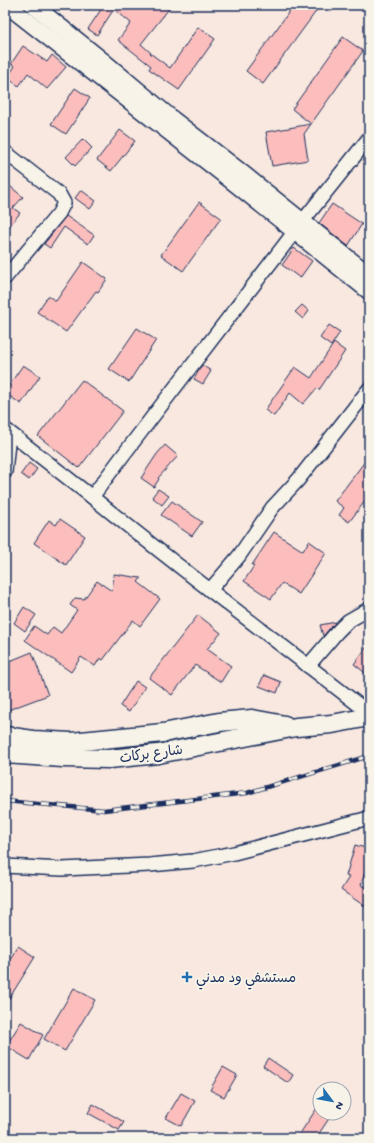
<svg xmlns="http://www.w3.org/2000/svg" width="374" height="1143" font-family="'Gochi Hand','Playpen Sans Arabic',sans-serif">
<rect width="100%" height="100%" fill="#f8e8df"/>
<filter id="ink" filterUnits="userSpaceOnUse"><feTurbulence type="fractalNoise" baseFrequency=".025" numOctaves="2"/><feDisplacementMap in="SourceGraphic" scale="8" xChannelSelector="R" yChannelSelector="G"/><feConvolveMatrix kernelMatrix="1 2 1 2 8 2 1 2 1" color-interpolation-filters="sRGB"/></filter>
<g filter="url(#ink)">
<g fill="#fbbebc" stroke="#1b2f5e">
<polygon points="104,5 172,5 141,44 151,53 150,53 170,68 198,27 215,39 179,90 149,69 151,66 118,40 131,23 114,9 97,35 88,29"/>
<polygon points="294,5 309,5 317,10 263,84 246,71"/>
<polygon points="343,37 363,51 311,124 292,109"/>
<polygon points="23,46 47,62 52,55 66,67 47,89 28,73 19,86 7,78 15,66 11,64"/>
<polygon points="75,88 90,98 66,134 51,124"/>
<polygon points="311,124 304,134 308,160 272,166 266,132"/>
<polygon points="120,130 135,141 111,171 97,160"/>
<polygon points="83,139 92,148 75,166 66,157"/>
<polygon points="5,182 23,197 13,208 20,213 5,232"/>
<polygon points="81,190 96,201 90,209 75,198"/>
<polygon points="199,202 221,218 183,271 161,255"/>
<polygon points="332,204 362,224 348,246 319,223"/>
<polygon points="66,216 94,235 88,244 64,227 50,248 44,244"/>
<polygon points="294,248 312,261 300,278 282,265"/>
<polygon points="83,262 107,279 98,292 96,291 66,332 37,312 48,296 56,301"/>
<polygon points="302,305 309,311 303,319 295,312"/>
<polygon points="329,325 340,332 331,346 320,338"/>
<polygon points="137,328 156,340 129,382 109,369"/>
<polygon points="334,343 345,351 319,390 317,388 303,404 290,393 274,416 265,410 295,367 311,378"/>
<polygon points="23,365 40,376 21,404 5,393 5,391"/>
<polygon points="202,365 211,371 203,384 194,379"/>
<polygon points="82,380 123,411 79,468 38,436"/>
<polygon points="165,445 178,456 158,478 159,479 154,487 141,478 157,454"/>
<polygon points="369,456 369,496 349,522 339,515 344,508 335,501"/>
<polygon points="29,463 37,469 29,480 21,474"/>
<polygon points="158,489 169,496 162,505 152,497"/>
<polygon points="172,501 202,522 192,536 161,515"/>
<polygon points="60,519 85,536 66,565 34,543 49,520 56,525"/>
<polygon points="274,532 303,551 309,541 326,553 299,594 282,583 271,599 244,581 254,566 252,565"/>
<polygon points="114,574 141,578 138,582 160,599 140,626 133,620 103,660 100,658 95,666 81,657 71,672 25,640 34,626 47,635 53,627 61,633 77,610 70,605 75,598 84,599 97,581 112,591"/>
<polygon points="24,607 36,615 25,631 14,623"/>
<polygon points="198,615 221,633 207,649 231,666 221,682 195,665 172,695 149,678"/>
<polygon points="336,622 331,627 323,636 320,625"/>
<polygon points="369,644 369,676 354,664"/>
<polygon points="32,652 48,695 8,710 5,703 5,663"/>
<polygon points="264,675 281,682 277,693 259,686"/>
<polygon points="136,681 145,687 129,712 120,706"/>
<polygon points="355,845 369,849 369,858 361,885 369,890 369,909 341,890 349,877 346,876"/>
<polygon points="18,946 35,957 5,1005 5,967"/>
<polygon points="74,988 95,1000 65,1051 44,1039"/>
<polygon points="21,1022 43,1035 29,1060 6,1046"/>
<polygon points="268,1058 293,1075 288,1083 263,1066"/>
<polygon points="223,1067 237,1075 224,1097 210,1090"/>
<polygon points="181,1093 195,1101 181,1126 166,1118"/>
<polygon points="93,1104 124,1122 119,1130 88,1113"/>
<polygon points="317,1108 320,1110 320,1113 324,1113 330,1117 316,1138 297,1138"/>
</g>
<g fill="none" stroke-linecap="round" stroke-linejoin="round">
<g stroke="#1b2f5e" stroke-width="16">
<g id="minor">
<path d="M369,138l-67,84 -178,232 -32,43c91,74 185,144 277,216"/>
<polyline points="5,152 59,194 64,203 59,213 5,278"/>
<polyline points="5,429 92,497"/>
<polyline points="5,472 9,433"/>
<polyline points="210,590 239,556 272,508 298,480 369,389"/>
<polyline points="308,666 337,632 348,621 369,609"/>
<polyline points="5,866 62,869 150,865 193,861 234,853 369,818"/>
</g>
</g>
<g stroke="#1b2f5e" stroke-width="19">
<g id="tertiary">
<polyline points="7,5 237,185 369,291"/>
<polyline points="33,5 104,62 172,119 237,169 369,275"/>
</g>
</g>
<g stroke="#1b2f5e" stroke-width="21">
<g id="secondary">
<polyline points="5,736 33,740 71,742 163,733 219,722 252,719 285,725"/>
<polyline points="5,754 63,758 109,759 158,754 296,727 332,724 369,717"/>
</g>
</g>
<use href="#minor" stroke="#f7f3e8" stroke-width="13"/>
<use href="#tertiary" stroke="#f7f3e8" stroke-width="16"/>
<use href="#secondary" stroke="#f7f3e8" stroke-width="18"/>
<g stroke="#1b2f5e" stroke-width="4.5">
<polyline id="rail" points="5,801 104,810 247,793 369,756"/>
</g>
<use href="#rail" stroke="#f7f3e8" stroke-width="3" stroke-dasharray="9" stroke-linecap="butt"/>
</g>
</g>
<path fill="#1f6fb2" stroke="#f7f3e8" stroke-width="1.5" d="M185 971h4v4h4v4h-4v4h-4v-4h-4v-4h4z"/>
<g text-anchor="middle" stroke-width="4" stroke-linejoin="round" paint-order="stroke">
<g font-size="14" fill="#1b2f5e" stroke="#f7f3e8">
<text transform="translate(151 753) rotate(-8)" y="5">شارع بركات</text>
</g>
<g font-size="14" fill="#1b2f5e" stroke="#f7f3e8" text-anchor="start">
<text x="196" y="982">مستشفي ود مدني</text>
</g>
</g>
<rect width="374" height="1143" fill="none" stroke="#f7f3e8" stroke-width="20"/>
<rect x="10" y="10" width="354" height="1123" fill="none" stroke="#1b2f5e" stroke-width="1.5" filter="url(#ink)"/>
<g transform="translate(332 1101) rotate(122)"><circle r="19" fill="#f7f3e8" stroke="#9fa5b1"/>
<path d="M0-3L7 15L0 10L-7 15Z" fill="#1f6fb2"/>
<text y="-6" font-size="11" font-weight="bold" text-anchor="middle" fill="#1b2f5e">N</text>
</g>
</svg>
